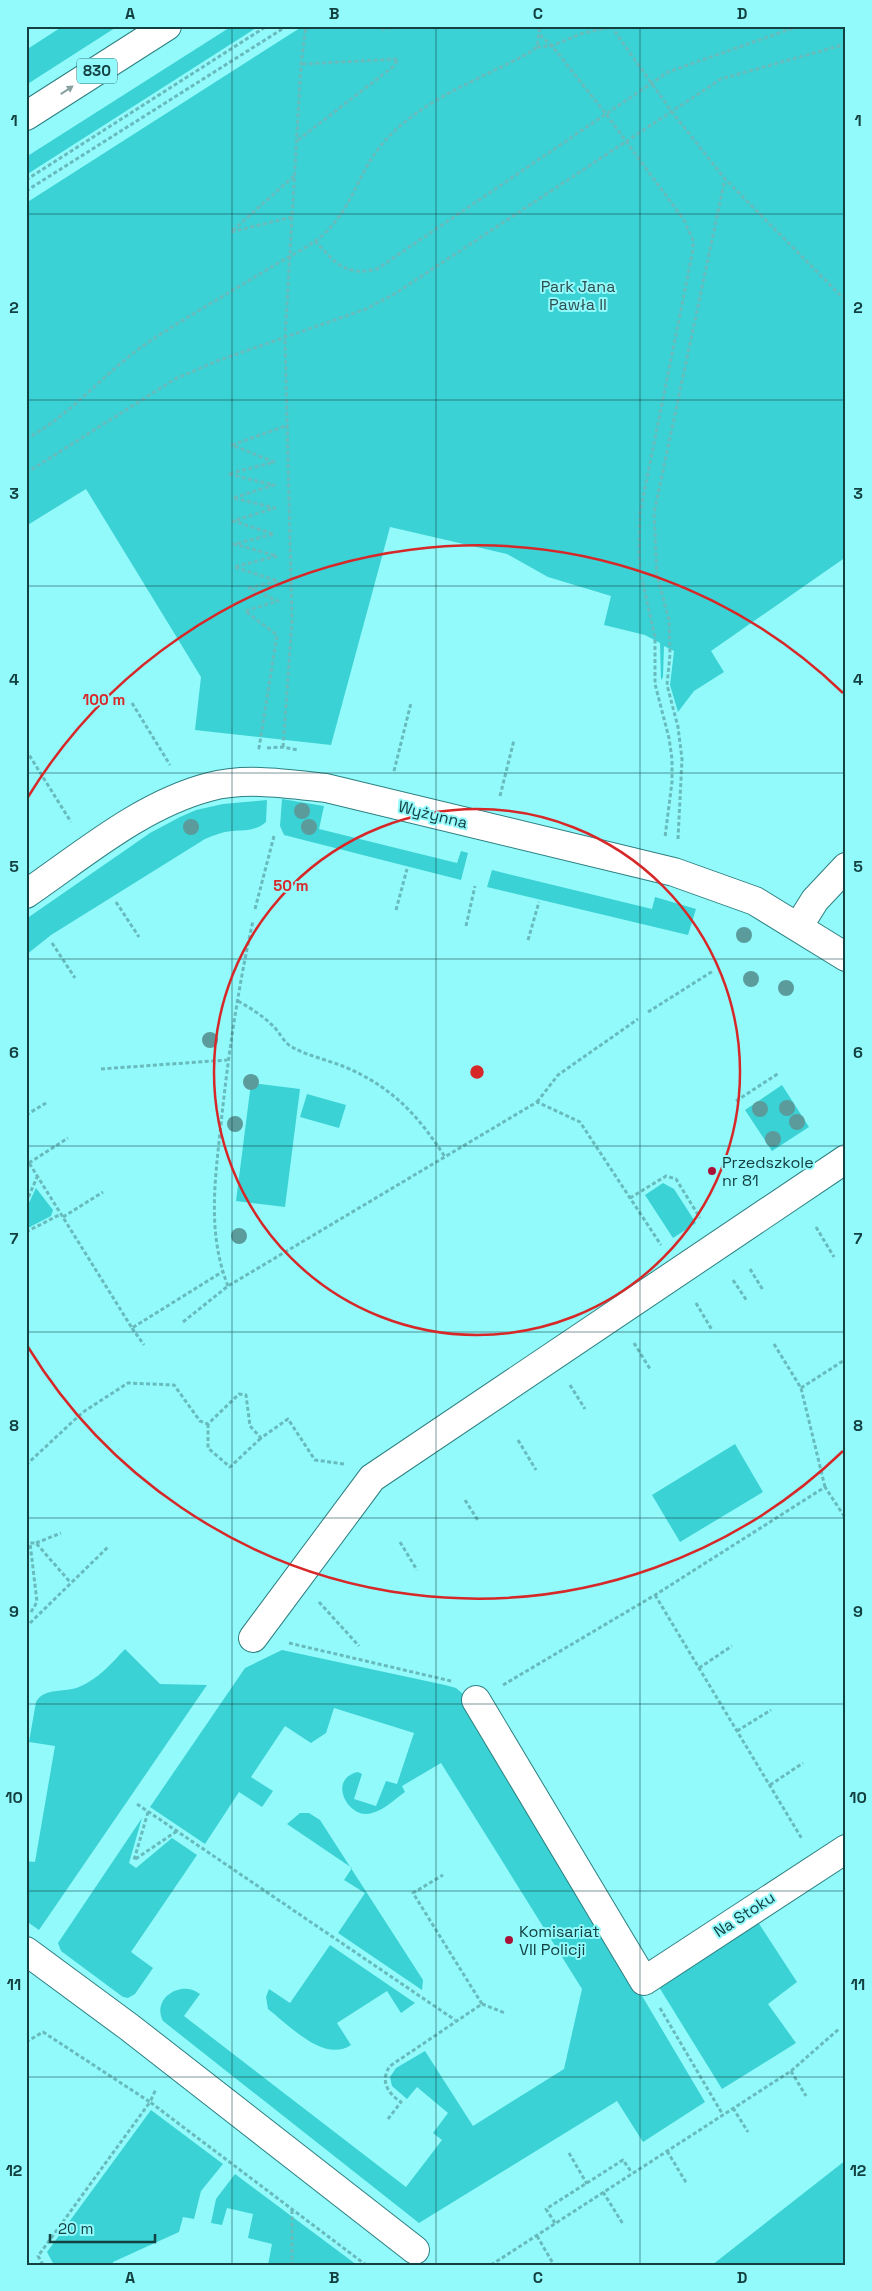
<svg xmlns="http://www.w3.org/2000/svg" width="872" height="2291" font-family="'Space Grotesk',sans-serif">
<rect width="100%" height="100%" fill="#93fafb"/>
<g fill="#3ad2d5">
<polygon points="63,26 118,26 26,85 26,50"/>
<polygon points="232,26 259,26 26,175 26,157"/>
<polygon points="303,26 846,26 846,557 711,651 724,672 694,691 678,712 670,685 674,651 664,646 663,677 661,680 660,643 645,635 604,625 611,596 548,577 507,554 390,527 331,745 195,730 201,677 86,489 26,526 26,203"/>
<polygon points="282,799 324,806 319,829 457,863 461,851 468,853 461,880 284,835 280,826"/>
<path d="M267,800l-1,22c-10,9 -21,8 -34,9 -10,1 -18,4 -27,8l-154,96 -25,20v-36l124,-86 30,-16 16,-7 27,-6z"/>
<polygon points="492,870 652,909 655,897 696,909 688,935 487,887"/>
<polygon points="251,1083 300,1089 285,1207 236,1201"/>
<polygon points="782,1085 809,1127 772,1151 745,1110"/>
<polygon points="307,1094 346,1105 339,1128 300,1117"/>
<polygon points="663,1183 674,1189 696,1223 673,1238 645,1195"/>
<polygon points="36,1188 53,1210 51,1216 26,1229 26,1209"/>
<polygon points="735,1444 763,1492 680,1542 652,1495"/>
<path d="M125,1649l35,35 47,1 -168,245 -13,-9v-60l9,1 20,-116 -26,-4 7,-40c8,-15 29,-9 43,-15 19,-8 32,-23 46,-38z"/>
<path d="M282,1650l163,35 11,3 7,6 242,408 -62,40 -26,-41 -198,122 -256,-202c-12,-23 19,-42 37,-27l-16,22 222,171 36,-47 -9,-7 15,-20 -31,-26 -10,12 -15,-13 -2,-9 6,-9 29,-17 48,75 91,-57 18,-80 -141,-226 -39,23 3,6c-10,7 -21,18 -33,21 -23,8 -46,-34 -14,-41l4,2 -8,25 22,7 10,-25 11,3 17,-51 -80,-25 -8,25 -15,10 -26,-17 -34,51 22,14 -11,16 -23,-15 -34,52 -55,-37 95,-139z"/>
<polygon points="300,1813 309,1813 320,1820 423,1980 422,1990 338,1933 365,1893 344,1880 352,1868 287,1824"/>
<polygon points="142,1818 129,1863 136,1868 172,1838 197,1855 131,1952 153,1968 135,1994 128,1998 123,1997 61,1951 58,1943"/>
<polygon points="758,1922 797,1982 768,2004 796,2043 722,2089 659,1987"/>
<path d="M330,1945l85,58 -14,10 -14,-22 -50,32 14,22c-27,18 -61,-19 -83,-36l-2,-12 3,-8 21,14z"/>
<polygon points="151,2110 223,2164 201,2191 194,2219 183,2217 179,2232 113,2262 113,2265 54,2265 47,2252"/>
<polygon points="846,2160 846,2265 712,2265"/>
<polygon points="235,2174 357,2265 268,2265 272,2244 248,2238 253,2214 227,2208 222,2225 211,2223 216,2199"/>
</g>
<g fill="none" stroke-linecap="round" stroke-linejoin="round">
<g stroke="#2d7f80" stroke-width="30">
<g id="minor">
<path d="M26,894c57,-39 115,-89 183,-107 37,-10 80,-3 117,1l348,84 81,29 91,56"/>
<polyline points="798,927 815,900 846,867"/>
<polyline points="253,1638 372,1478 846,1159"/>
<polyline points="476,1700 644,1981 846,1849"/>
<polyline points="26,1951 129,2027 415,2250"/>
</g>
</g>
<g stroke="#2d7f80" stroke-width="30">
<polyline id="major" points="26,116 167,26"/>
</g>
<g stroke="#68bbbc" stroke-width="3" stroke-dasharray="4 2.5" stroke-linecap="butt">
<polyline points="375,26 383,29 403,26"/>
<polyline points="611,26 672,112 725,179 846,301"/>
<polyline points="540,35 553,47 606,114 684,220 693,240 693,250 640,513 639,556 641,575 655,637 655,684 669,738 672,759 672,782 665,837"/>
<polyline points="537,47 552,46 580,34 611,27"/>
<polyline points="298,140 394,66 398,59 301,64"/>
<polyline points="26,180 267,26"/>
<polyline points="26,191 287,26"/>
<polyline points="292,217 231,232 294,176"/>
<path d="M315,241c20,21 29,36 62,28l291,-197 131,-46"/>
<path d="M26,439c47,-25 80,-69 124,-98 40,-26 82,-50 123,-75 17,-10 36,-19 51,-32 28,-26 33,-58 55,-86 36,-46 97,-67 148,-94l10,-7 3,-21"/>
<polyline points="26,473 175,379 217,361 366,309 396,293 721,79 846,44"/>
<polyline points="132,703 170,765"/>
<polyline points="283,747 292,621 285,338 301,64 306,26"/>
<polyline points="260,748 259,748 277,635 245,611 278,601 249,588 278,581 234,567 277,556 234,544 274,534 233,521 275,508 233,498 274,485 228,474 274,462 232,445 288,425"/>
<polyline points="267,748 283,747 298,750"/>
<polyline points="26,750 71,822"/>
<polyline points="394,771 411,703"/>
<polyline points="500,796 514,740"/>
<polyline points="678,839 682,759 678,727 667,685 670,654 669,620 657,575 654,513 725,179"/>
<polyline points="116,902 139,937"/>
<polyline points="255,909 274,836"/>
<polyline points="396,910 407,869"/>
<polyline points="466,926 475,886"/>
<polyline points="528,940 539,902"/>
<polyline points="52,943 75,978"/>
<path d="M238,1001c12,7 24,14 34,24 7,6 12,18 20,22 16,9 36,13 53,20 47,20 73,48 100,90"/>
<polyline points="648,1012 713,971"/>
<polyline points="101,1069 227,1060"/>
<polyline points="736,1101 779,1073"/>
<polyline points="537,1102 558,1075 638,1019"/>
<polyline points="26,1115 46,1103"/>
<polyline points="26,1158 132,1328 222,1272"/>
<polyline points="29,1163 68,1138"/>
<polyline points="630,1198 666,1176 676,1179 700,1218"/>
<polyline points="26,1203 37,1177"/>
<polyline points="63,1217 103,1192"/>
<polyline points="816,1227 834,1257"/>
<polyline points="26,1232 61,1214"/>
<polyline points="750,1269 763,1290"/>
<polyline points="733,1280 747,1301"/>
<path d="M228,1286c-21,-53 -13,-106 -7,-162 7,-68 17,-136 32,-203"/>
<polyline points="696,1303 712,1330"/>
<polyline points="183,1322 228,1286 537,1102 580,1122 661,1245"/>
<polyline points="132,1328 144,1345"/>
<polyline points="634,1343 650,1369"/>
<polyline points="774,1344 801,1388 825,1487"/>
<polyline points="570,1385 585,1409"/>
<polyline points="801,1388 846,1359"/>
<polyline points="208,1424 208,1448 230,1467 261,1438"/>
<polyline points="518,1440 536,1470"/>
<polyline points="26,1465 83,1412 128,1383 174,1385 200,1421 208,1424 239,1394 246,1395 250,1426 261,1438 288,1419 315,1460 344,1464"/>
<polyline points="465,1500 479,1522"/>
<polyline points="400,1542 417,1570"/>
<polyline points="36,1543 61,1533"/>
<polyline points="655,1595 802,1839"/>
<polyline points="319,1602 359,1646"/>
<polyline points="31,1612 37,1602 30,1543 36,1543 70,1582"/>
<polyline points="30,1623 108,1547"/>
<polyline points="289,1643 451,1681"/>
<polyline points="699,1668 732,1646"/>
<polyline points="503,1685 655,1595 825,1487 846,1519"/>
<polyline points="737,1731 771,1710"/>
<polyline points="770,1785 803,1763"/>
<polyline points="137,1804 455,2020"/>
<polyline points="148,1812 134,1860 177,1831"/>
<polyline points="482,2004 505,2013"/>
<polyline points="660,2008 723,2115"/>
<polyline points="26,2042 43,2032 150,2102 156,2089"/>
<polyline points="791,2071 806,2096"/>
<polyline points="733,2108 748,2132"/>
<path d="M388,2119l13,-17c-14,-9 -21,-22 -11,-36l92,-62 -69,-111 30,-18"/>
<polyline points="667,2151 687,2184"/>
<polyline points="569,2153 587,2184"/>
<polyline points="603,2192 623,2224"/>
<polyline points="292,2210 292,2265"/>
<polyline points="555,2223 546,2209 623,2160 632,2173"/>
<polyline points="537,2236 554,2265"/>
<polyline points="43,2265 38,2256 150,2102 366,2265"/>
<polyline points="491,2265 791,2071 840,2028"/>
</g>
<use href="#minor" stroke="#fff" stroke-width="28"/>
<use href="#major" stroke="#fff" stroke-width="28"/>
</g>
<g fill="#5b9b9c">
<circle cx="302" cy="811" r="8"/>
<circle cx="191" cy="827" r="8"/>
<circle cx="309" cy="827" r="8"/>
<circle cx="744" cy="935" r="8"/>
<circle cx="751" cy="979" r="8"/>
<circle cx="786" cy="988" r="8"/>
<circle cx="210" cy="1040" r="8"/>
<circle cx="251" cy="1082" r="8"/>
<circle cx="787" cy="1108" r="8"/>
<circle cx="760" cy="1109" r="8"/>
<circle cx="797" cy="1122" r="8"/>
<circle cx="235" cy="1124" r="8"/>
<circle cx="773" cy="1139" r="8"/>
<circle cx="239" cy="1236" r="8"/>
</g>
<defs><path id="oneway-solid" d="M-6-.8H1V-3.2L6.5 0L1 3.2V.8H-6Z" transform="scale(1.25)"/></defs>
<use fill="#89a0a0" href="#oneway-solid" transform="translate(67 90) rotate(-33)"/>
<path fill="none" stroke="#134041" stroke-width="1" stroke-opacity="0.55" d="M232,26v2239M436,26v2239M640,26v2239M26,214h820M26,400h820M26,586h820M26,773h820M26,959h820M26,1146h820M26,1332h820M26,1518h820M26,1704h820M26,1891h820M26,2077h820"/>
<g fill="none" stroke="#d62828" stroke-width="2.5">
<circle cx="477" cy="1072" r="263"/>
<path d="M843 1451A527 527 0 0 1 28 1347M28 797A527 527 0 0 1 843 693"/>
</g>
<g fill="#a91236" stroke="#93fafb" stroke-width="2">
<circle cx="712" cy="1171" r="5"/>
<circle cx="509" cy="1940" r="5"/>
</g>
<g text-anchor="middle" stroke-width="4" stroke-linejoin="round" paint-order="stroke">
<rect fill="#93fafb" stroke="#397879" stroke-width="1" x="77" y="58.5" width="40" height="25" rx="4"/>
<g font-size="15" font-weight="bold" fill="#134041">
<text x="97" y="76">830</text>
</g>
<g font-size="16" fill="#2d4d4e" stroke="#93fafb">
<text x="578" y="292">Park Jana<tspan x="578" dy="18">Pawła II</tspan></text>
</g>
<g font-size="16" fill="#134041" stroke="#93fafb">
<text transform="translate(433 814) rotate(14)" y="6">Wyżynna</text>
<text transform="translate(744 1914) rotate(-33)" y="6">Na Stoku</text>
</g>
<g font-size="16" fill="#134041" stroke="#93fafb" text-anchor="start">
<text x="722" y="1168">Przedszkole<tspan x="722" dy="18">nr 81</tspan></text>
<text x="519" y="1937">Komisariat<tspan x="519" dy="18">VII Policji</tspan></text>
</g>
</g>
<circle cx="477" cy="1072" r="8" fill="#d62828" stroke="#93fafb" stroke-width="2.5"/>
<g font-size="15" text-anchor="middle" font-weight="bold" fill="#d62828" stroke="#93fafb" stroke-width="4" stroke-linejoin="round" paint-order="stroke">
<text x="104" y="705">100 m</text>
<text x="291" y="891">50 m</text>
</g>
<rect width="872" height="2291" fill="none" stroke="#93fafb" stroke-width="55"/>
<path d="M50 2234v8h105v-8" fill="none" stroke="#134041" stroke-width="2.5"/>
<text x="58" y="2234" font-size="15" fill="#134041" stroke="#93fafb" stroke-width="4" paint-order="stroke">20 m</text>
<rect x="28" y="28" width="816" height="2236" fill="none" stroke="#134041" stroke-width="2"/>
<g font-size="16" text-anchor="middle" font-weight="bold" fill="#134041">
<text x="130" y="19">A</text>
<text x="334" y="19">B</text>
<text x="538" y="19">C</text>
<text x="742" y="19">D</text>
<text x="14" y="126">1</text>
<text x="858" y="126">1</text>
<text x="14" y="313">2</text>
<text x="858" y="313">2</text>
<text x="14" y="499">3</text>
<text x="858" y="499">3</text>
<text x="14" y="685">4</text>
<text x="858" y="685">4</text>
<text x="14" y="872">5</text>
<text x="858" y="872">5</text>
<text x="14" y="1058">6</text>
<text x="858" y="1058">6</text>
<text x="14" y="1244">7</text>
<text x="858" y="1244">7</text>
<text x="14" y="1431">8</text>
<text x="858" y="1431">8</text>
<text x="14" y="1617">9</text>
<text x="858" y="1617">9</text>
<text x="14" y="1803">10</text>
<text x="858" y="1803">10</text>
<text x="14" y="1990">11</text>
<text x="858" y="1990">11</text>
<text x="14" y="2176">12</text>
<text x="858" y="2176">12</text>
<text x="130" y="2283">A</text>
<text x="334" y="2283">B</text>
<text x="538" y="2283">C</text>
<text x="742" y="2283">D</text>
</g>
</svg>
